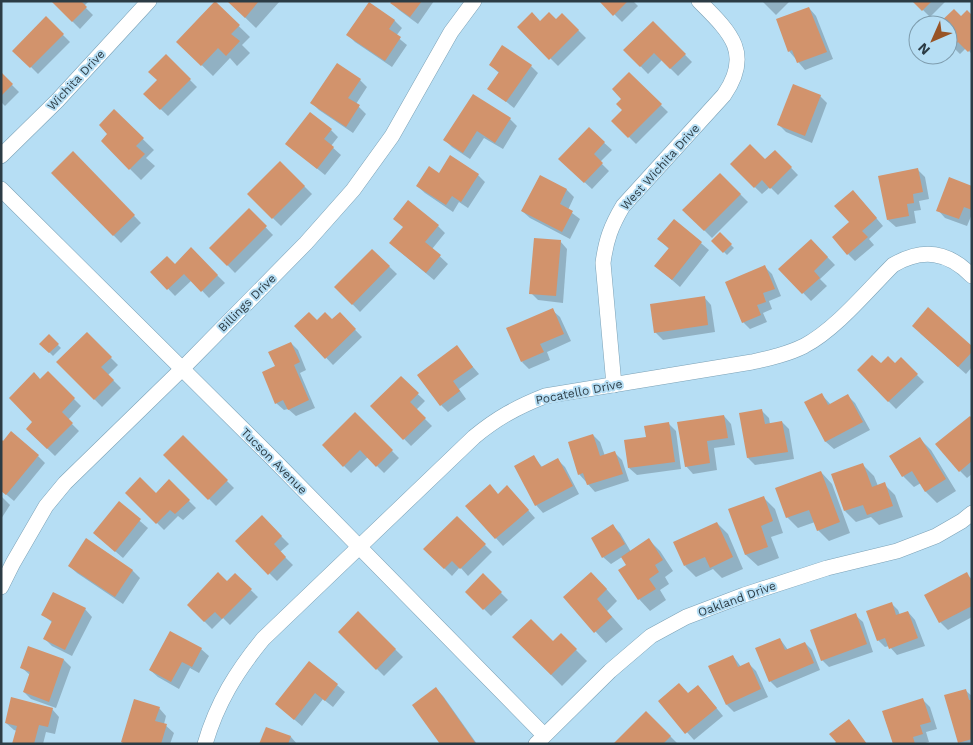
<svg xmlns="http://www.w3.org/2000/svg" width="973" height="745" font-family="'Work Sans',sans-serif">
<rect width="100%" height="100%" fill="#b6def4"/>
<g fill="#0003">
<polygon points="52,1 89,1 84,6 93,15 80,29"/>
<polygon points="228,1 280,1 256,28"/>
<polygon points="393,1 434,1 418,24 399,10 392,3"/>
<polygon points="601,1 633,1 638,6 622,22"/>
<polygon points="762,1 790,1 776,15"/>
<polygon points="914,1 946,1 930,17"/>
<polygon points="215,3 250,37 242,45 250,53 237,66 230,58 213,76 178,42"/>
<polygon points="370,4 395,21 402,28 396,36 407,45 392,67 355,42 348,35"/>
<polygon points="809,8 816,16 833,59 805,70 789,51"/>
<polygon points="562,14 586,38 558,66 519,27 556,21"/>
<polygon points="961,17 972,17 972,54 966,48 960,54 948,42 948,25 939,25"/>
<polygon points="46,18 70,42 38,74 14,50"/>
<polygon points="653,22 692,62 678,76 662,60 648,74 625,50"/>
<polygon points="166,56 197,87 168,116 145,94 159,80"/>
<polygon points="490,65 531,66 538,73 514,108 489,88 499,73"/>
<polygon points="1,74 19,92 5,106 1,102"/>
<polygon points="629,74 668,112 636,144 613,121 624,110 623,99"/>
<polygon points="360,80 367,87 356,104 366,114 353,133 319,110 312,103"/>
<polygon points="820,96 827,103 812,143 786,132 779,125"/>
<polygon points="114,111 154,150 146,158 155,166 141,180 102,141 109,134"/>
<polygon points="510,119 517,126 503,149 484,138 470,159 452,147 445,140"/>
<polygon points="589,129 612,150 600,162 609,171 592,189 567,166"/>
<polygon points="331,130 338,137 331,146 341,155 325,175 287,144"/>
<polygon points="775,151 798,175 778,195 770,187 762,194 731,164 765,161"/>
<polygon points="73,153 141,223 121,243 53,173"/>
<polygon points="280,162 312,194 281,226 248,194"/>
<polygon points="918,170 925,177 929,199 919,201 921,210 914,211 916,223 896,227 888,220"/>
<polygon points="439,174 478,175 485,182 468,208 459,202 453,212 425,193 417,186"/>
<polygon points="720,174 748,202 712,238 684,210"/>
<polygon points="540,176 567,190 574,197 568,210 580,219 570,239 530,218 522,211"/>
<polygon points="972,187 972,214 967,226 945,218 938,210"/>
<polygon points="860,199 883,226 869,239 874,245 855,261 848,254 851,223"/>
<polygon points="249,210 273,235 235,273 211,248"/>
<polygon points="674,220 709,250 680,287 656,266 669,249 659,239"/>
<polygon points="438,226 445,233 432,249 448,264 434,280 398,250"/>
<polygon points="720,234 734,248 727,255 713,241"/>
<polygon points="811,240 835,265 820,279 827,286 811,301 780,269"/>
<polygon points="560,241 567,249 563,303 538,300 531,293"/>
<polygon points="191,249 225,283 209,298 192,280 175,296 152,272 175,266"/>
<polygon points="372,250 397,274 360,312 336,287"/>
<polygon points="765,267 772,274 781,296 769,301 772,309 763,313 767,322 750,329 743,322"/>
<polygon points="704,297 711,305 715,332 663,340 655,332"/>
<polygon points="552,310 560,317 571,341 547,352 550,360 529,369 522,362"/>
<polygon points="340,314 362,337 333,365 296,326 317,322 332,321"/>
<polygon points="920,333 972,348 972,367 966,374"/>
<polygon points="87,334 118,365 108,375 121,388 102,407 58,362"/>
<polygon points="49,336 61,348 53,356 41,344"/>
<polygon points="291,343 298,350 306,370 300,373 315,408 296,416 288,409 284,410 276,403 276,367"/>
<polygon points="456,347 479,374 459,389 466,399 448,412 441,405"/>
<polygon points="901,359 924,382 896,409 858,370 881,365 895,365"/>
<polygon points="48,373 81,406 68,420 79,431 55,456 27,429 34,422 41,381"/>
<polygon points="401,378 425,401 416,410 432,426 411,446 372,406"/>
<polygon points="822,395 831,405 848,396 855,403 870,430 834,449 826,442 806,403"/>
<polygon points="762,411 769,418 770,424 782,422 789,429 794,459 755,465 748,458"/>
<polygon points="355,414 399,458 384,473 368,457 351,473 323,445"/>
<polygon points="724,416 731,424 735,445 714,448 717,470 693,474 686,466"/>
<polygon points="972,419 972,474 967,478 960,471"/>
<polygon points="669,424 676,431 681,469 637,475 629,468 647,438"/>
<polygon points="593,435 600,442 605,456 615,453 622,460 629,481 595,492 579,474"/>
<polygon points="183,437 234,488 216,506 165,455"/>
<polygon points="920,439 931,450 956,491 937,503 926,492 921,483 914,487 903,476"/>
<polygon points="38,456 45,463 14,501 1,490"/>
<polygon points="534,457 543,468 558,460 565,467 579,494 543,513 536,505"/>
<polygon points="863,465 874,476 878,486 884,484 895,495 903,517 879,525 871,517 856,522 845,511"/>
<polygon points="821,472 832,484 850,533 829,541 818,530 815,522 798,528 787,517"/>
<polygon points="169,481 196,508 183,520 178,516 164,530 127,493 156,495"/>
<polygon points="514,494 535,518 503,546 467,506 498,495"/>
<polygon points="1,496 10,505 1,519"/>
<polygon points="764,498 775,509 783,533 771,537 779,558 758,566 746,555 730,510"/>
<polygon points="119,503 148,528 123,558 94,533"/>
<polygon points="262,517 289,544 280,552 293,565 277,581 237,541"/>
<polygon points="457,517 492,552 468,576 460,567 452,576 425,549"/>
<polygon points="717,523 728,534 743,569 722,578 713,569 696,577 685,566"/>
<polygon points="613,526 620,533 631,552 649,540 660,551 673,571 665,577 669,584 660,590 666,600 650,611 639,599 628,565 622,557 611,564 603,557"/>
<polygon points="86,540 133,571 140,578 123,604 77,573 69,566"/>
<polygon points="966,574 972,579 972,617 948,630 940,622"/>
<polygon points="235,575 258,597 230,625 223,618 212,629 188,605 227,583"/>
<polygon points="483,575 508,600 491,616 467,592"/>
<polygon points="602,584 617,601 607,611 623,629 606,643 564,597"/>
<polygon points="891,603 898,610 900,615 908,612 915,620 925,646 897,655 889,646 885,647 878,640"/>
<polygon points="85,609 92,617 72,656 52,646 45,639 53,623 43,615"/>
<polygon points="358,613 403,657 384,676 340,632"/>
<polygon points="855,615 863,622 873,652 829,667 822,660"/>
<polygon points="561,635 587,661 562,686 514,637 553,643"/>
<polygon points="780,639 788,650 805,643 812,650 820,670 777,688 770,681"/>
<polygon points="201,649 209,656 199,673 190,668 179,689 158,677 150,670"/>
<polygon points="733,656 741,667 749,664 756,671 768,697 734,712 727,705"/>
<polygon points="64,660 71,667 56,708 31,699 24,692 30,675 21,667"/>
<polygon points="337,685 345,692 333,707 323,699 302,726 276,704"/>
<polygon points="436,689 443,696 477,744 442,744"/>
<polygon points="965,690 972,696 972,744 961,744 959,742"/>
<polygon points="688,694 705,694 723,716 694,740 659,701"/>
<polygon points="923,700 930,707 937,729 926,732 929,742 922,744 894,744"/>
<polygon points="159,708 166,716 164,724 174,733 170,744 124,744 122,742"/>
<polygon points="52,709 59,717 55,734 46,732 43,744 13,744 17,731 14,730 6,723"/>
<polygon points="646,712 678,744 616,744"/>
<polygon points="266,728 291,737 297,744 261,744"/>
</g>
<g fill="#d2936c">
<polygon points="51,1 81,1 87,7 72,22"/>
<polygon points="215,1 240,25 231,34 240,41 226,56 218,48 201,66 176,42"/>
<polygon points="227,1 259,1 245,18"/>
<polygon points="392,1 422,1 410,17 390,3"/>
<polygon points="599,1 628,1 613,16"/>
<polygon points="912,1 932,1 922,11"/>
<polygon points="369,2 395,20 389,29 401,37 385,61 346,35"/>
<polygon points="809,7 827,52 797,63 792,50 788,52 776,19"/>
<polygon points="954,9 961,16 967,10 972,15 972,48 968,52 958,42 952,48 948,44 948,25 937,25"/>
<polygon points="532,12 540,21 549,12 556,19 562,13 579,30 549,60 517,27"/>
<polygon points="46,16 64,34 30,68 12,51"/>
<polygon points="653,21 686,54 670,69 654,53 640,67 623,50"/>
<polygon points="502,45 532,65 506,102 487,89 499,72 489,65"/>
<polygon points="166,54 191,79 160,110 143,94 157,80 148,72"/>
<polygon points="337,63 361,79 348,98 360,105 346,127 310,103"/>
<polygon points="1,72 13,84 1,96"/>
<polygon points="629,72 662,104 628,138 611,121 622,110 616,104 621,99 612,89"/>
<polygon points="793,84 821,95 805,136 777,125"/>
<polygon points="473,94 511,118 495,143 477,131 463,153 443,140"/>
<polygon points="114,109 144,138 136,146 145,154 129,170 101,141 107,134 99,125"/>
<polygon points="310,112 332,129 324,139 334,147 317,169 285,144"/>
<polygon points="589,127 605,142 594,154 603,163 584,183 558,159"/>
<polygon points="750,144 765,159 775,150 792,167 770,189 762,180 754,188 730,164"/>
<polygon points="73,151 135,215 113,236 51,173"/>
<polygon points="450,155 479,174 461,202 452,196 446,205 416,186 429,166 439,173"/>
<polygon points="280,161 305,186 272,219 247,194"/>
<polygon points="918,168 923,192 913,194 914,203 907,204 909,216 887,220 878,176"/>
<polygon points="720,173 741,194 704,231 682,210"/>
<polygon points="540,175 567,189 560,204 573,211 562,232 521,211"/>
<polygon points="949,177 972,186 972,210 964,207 959,219 936,211"/>
<polygon points="853,190 877,218 862,231 868,237 847,255 832,237 849,222 834,206"/>
<polygon points="408,200 439,225 425,242 441,255 426,273 389,243 403,227 393,219"/>
<polygon points="249,208 267,226 227,266 209,248"/>
<polygon points="674,219 702,242 672,280 654,266 669,248 657,239"/>
<polygon points="720,232 732,244 723,253 711,241"/>
<polygon points="534,238 561,240 556,296 529,294"/>
<polygon points="811,239 828,257 814,271 820,278 802,294 778,269"/>
<polygon points="191,247 218,275 201,292 184,274 167,290 150,272 167,256 175,264"/>
<polygon points="372,249 390,266 352,305 334,287"/>
<polygon points="765,265 775,289 763,293 766,302 757,305 761,315 742,323 725,282"/>
<polygon points="705,296 708,325 654,333 650,304"/>
<polygon points="928,307 972,346 972,352 958,367 912,326"/>
<polygon points="553,308 564,334 540,344 544,352 521,362 506,328"/>
<polygon points="309,312 317,320 325,312 332,319 340,312 356,329 325,359 294,326"/>
<polygon points="87,332 112,357 101,367 114,380 94,400 56,362"/>
<polygon points="49,334 59,344 49,353 39,344"/>
<polygon points="291,342 300,362 294,365 309,400 288,410 283,400 275,404 262,372 275,366 268,352"/>
<polygon points="457,345 473,367 453,381 460,391 440,406 417,375"/>
<polygon points="872,355 881,363 888,356 895,363 901,357 918,374 888,402 857,370"/>
<polygon points="48,371 75,398 62,412 73,423 47,449 26,429 32,422 9,398 34,372 40,379"/>
<polygon points="401,376 419,393 410,402 426,418 403,440 370,406"/>
<polygon points="822,393 828,405 848,394 863,422 825,442 804,402"/>
<polygon points="762,409 765,424 782,421 788,452 747,458 739,413"/>
<polygon points="355,412 393,450 376,467 360,450 343,467 322,445"/>
<polygon points="724,415 728,438 707,441 710,463 685,467 677,422"/>
<polygon points="970,416 972,418 972,461 959,472 935,444"/>
<polygon points="669,422 675,462 628,468 624,440 646,437 644,426"/>
<polygon points="11,431 39,455 6,495 1,491 1,439 3,441"/>
<polygon points="593,434 600,456 615,451 623,474 587,485 583,473 578,475 568,442"/>
<polygon points="183,435 228,480 208,500 163,455"/>
<polygon points="920,437 946,479 925,492 912,471 902,477 889,456"/>
<polygon points="534,455 541,467 558,458 573,486 535,506 514,466"/>
<polygon points="863,463 872,487 885,482 893,506 867,515 863,505 844,511 831,474"/>
<polygon points="821,471 840,522 817,531 809,510 786,518 775,488"/>
<polygon points="140,477 156,493 169,479 190,500 175,514 170,510 156,524 125,493"/>
<polygon points="490,484 498,494 507,485 529,510 495,539 465,506"/>
<polygon points="764,496 773,521 761,526 768,547 745,555 728,509"/>
<polygon points="119,501 141,519 115,552 93,533"/>
<polygon points="262,515 282,536 274,544 286,557 268,575 235,541"/>
<polygon points="457,516 486,544 460,569 452,561 444,569 423,549"/>
<polygon points="717,522 733,557 710,568 705,557 684,566 673,542"/>
<polygon points="613,524 625,544 602,558 591,538"/>
<polygon points="86,538 133,570 115,597 68,566"/>
<polygon points="649,538 663,560 655,565 659,572 649,579 656,589 638,600 618,570 626,565 621,557"/>
<polygon points="218,572 227,581 235,573 252,589 222,619 215,612 204,622 187,605"/>
<polygon points="591,572 607,589 597,599 612,617 594,633 563,597"/>
<polygon points="967,572 972,582 972,606 939,623 924,595"/>
<polygon points="483,573 502,592 483,610 465,592"/>
<polygon points="53,592 86,608 65,650 43,639 52,621 41,615"/>
<polygon points="892,602 896,615 908,611 918,638 889,649 885,638 877,641 866,611"/>
<polygon points="358,611 396,649 376,670 338,632"/>
<polygon points="856,613 867,644 821,661 810,630"/>
<polygon points="531,619 553,641 561,633 577,649 551,675 512,637"/>
<polygon points="170,631 202,648 192,667 182,662 171,682 149,670"/>
<polygon points="780,638 785,650 805,642 814,663 769,682 755,648"/>
<polygon points="28,646 64,659 49,702 23,692 30,672 20,668"/>
<polygon points="733,655 738,667 749,662 761,689 726,705 708,666"/>
<polygon points="309,661 338,684 325,701 315,693 294,720 275,704"/>
<polygon points="679,683 688,693 698,685 717,708 685,734 658,701"/>
<polygon points="436,687 476,744 440,744 412,705"/>
<polygon points="966,689 969,700 972,700 972,739 958,743 944,695"/>
<polygon points="11,697 53,708 48,727 39,725 34,744 12,744 17,726 5,723"/>
<polygon points="923,698 931,722 920,725 923,734 913,737 915,744 893,744 882,711"/>
<polygon points="134,699 160,707 155,721 167,724 161,744 126,744 121,742"/>
<polygon points="646,711 671,736 663,744 613,744"/>
<polygon points="849,719 867,744 834,744 836,742 829,734"/>
<polygon points="266,727 291,736 288,744 259,744"/>
</g>
<g fill="none" stroke-linecap="round" stroke-linejoin="round">
<g stroke="#7ba1b6" stroke-width="16">
<g id="minor">
<polyline points="1,156 57,101 149,1"/>
<polyline points="1,189 271,457 544,735"/>
<path d="M614,385l-11,-122c3,-23 8,-37 20,-57l101,-111c29,-42 6,-63 -25,-94"/>
<polyline points="1,587 13,563 46,506 65,483 182,369 306,243 353,190 392,136 451,32 474,1"/>
<path d="M205,744c12,-41 31,-72 58,-105l211,-202c23,-19 43,-30 71,-41l207,-34c18,-4 36,-8 52,-16 32,-17 63,-55 89,-81 29,-17 55,-14 79,11"/>
<polyline points="536,744 610,671 651,636 686,617 744,595 827,568 897,551 936,536 962,521 972,513"/>
</g>
</g>
<use href="#minor" stroke="#fff" stroke-width="15"/>
</g>
<g text-anchor="middle" stroke-width="4" stroke-linejoin="round" paint-order="stroke">
<g font-size="12" fill="#2c3c45" stroke="#b6def4">
<text transform="translate(76 80) rotate(-47)" y="4">Wichita Drive</text>
<text transform="translate(660 167) rotate(-48)" y="4">West Wichita Drive</text>
<text transform="translate(247 303) rotate(-45)" y="4">Billings Drive</text>
<text transform="translate(579 392) rotate(-11)" y="4">Pocatello Drive</text>
<text transform="translate(274 461) rotate(45)" y="4">Tucson Avenue</text>
<text transform="translate(737 599) rotate(-20)" y="4">Oakland Drive</text>
</g>
</g>
<rect width="973" height="745" fill="none" stroke="#2c3c45" stroke-width="5"/>
<g transform="translate(933 40) rotate(225)"><circle r="24" fill="#b6def4" stroke="#7f9dae"/>
<path d="M0-4L9 19L0 12L-9 19Z" fill="#985426"/>
<text y="-8" font-size="14" font-weight="bold" text-anchor="middle" fill="#2c3c45">N</text>
</g>
</svg>
